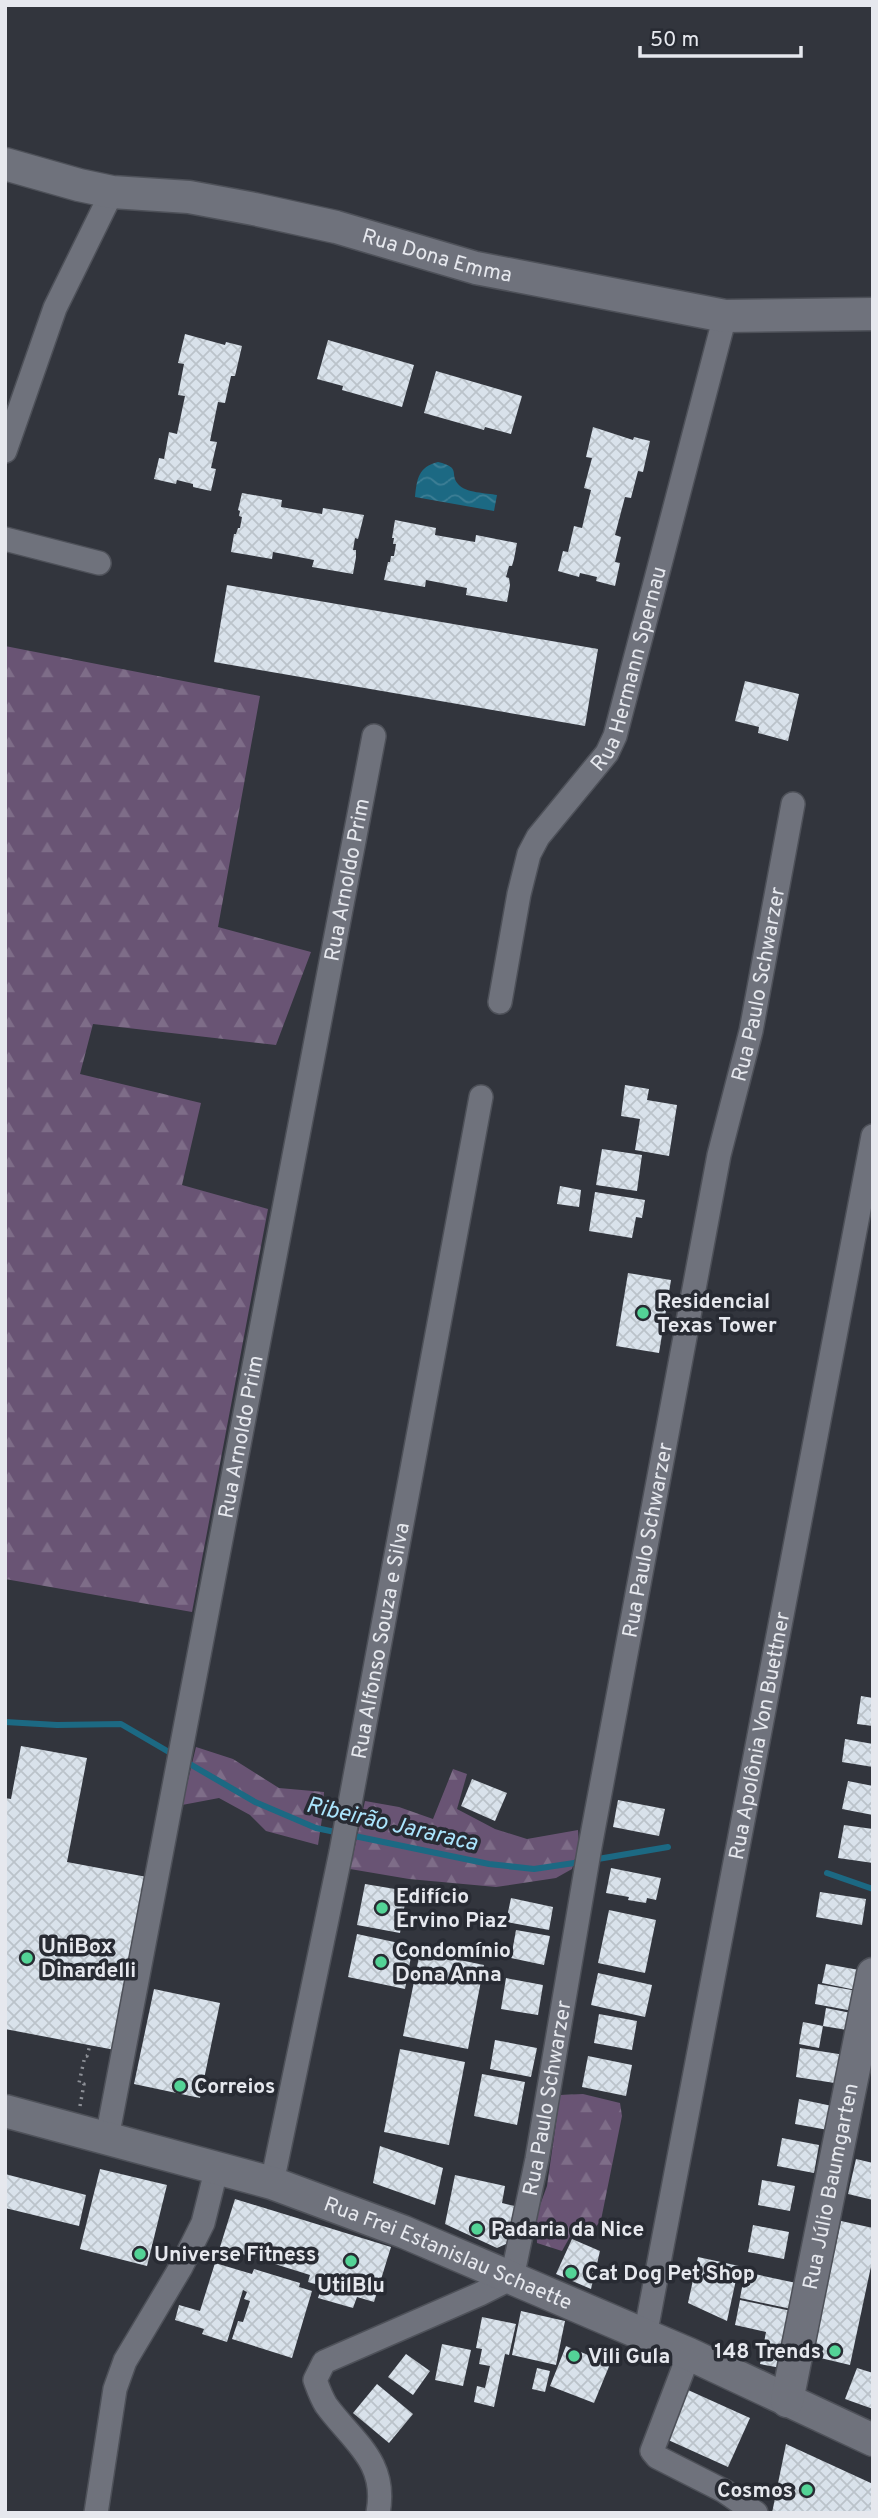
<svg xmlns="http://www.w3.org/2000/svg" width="878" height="2518" font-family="Overpass,sans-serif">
<defs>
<pattern id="forest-firs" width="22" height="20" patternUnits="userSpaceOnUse" patternTransform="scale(1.75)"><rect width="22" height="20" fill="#695474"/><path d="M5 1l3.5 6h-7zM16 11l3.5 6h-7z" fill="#7e6d88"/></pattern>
<pattern id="water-waves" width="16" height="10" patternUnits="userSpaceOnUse" patternTransform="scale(1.75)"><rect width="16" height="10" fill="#1c6983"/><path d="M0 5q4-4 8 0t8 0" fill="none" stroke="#3d7e95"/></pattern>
<pattern id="building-cross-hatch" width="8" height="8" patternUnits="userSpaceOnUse" patternTransform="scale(1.75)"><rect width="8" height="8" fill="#d9e2eb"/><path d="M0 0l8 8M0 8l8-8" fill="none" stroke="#bbc3ca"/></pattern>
</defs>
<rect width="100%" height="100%" fill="#32353d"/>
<g fill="url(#forest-firs)">
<polygon points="5,646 260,696 218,927 311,952 276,1045 93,1024 80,1074 201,1103 182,1185 268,1209 192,1612 5,1579"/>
<polygon points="196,1747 233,1759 279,1788 324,1792 323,1812 318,1845 266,1831 250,1815 219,1798 182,1805"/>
<polygon points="453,1769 467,1774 457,1809 495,1829 527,1839 578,1830 579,1845 572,1869 556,1878 496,1887 409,1879 350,1869 365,1801 399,1807 433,1819"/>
<polygon points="583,2094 620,2103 622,2116 601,2220 589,2236 571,2235 562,2251 537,2243 536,2216 547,2186 560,2095"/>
</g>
<path fill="url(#water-waves)" d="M438,462c24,6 11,11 20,22 7,9 29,9 39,11l-3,16 -79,-14c2,-18 3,-30 23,-35z"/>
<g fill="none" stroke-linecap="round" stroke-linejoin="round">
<g stroke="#1c6983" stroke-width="6">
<polyline points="5,1722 57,1725 121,1724 174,1755"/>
<polyline points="183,1760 255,1802 316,1828 489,1864 534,1869 581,1862"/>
<polyline points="592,1860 668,1847"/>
<polyline points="827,1873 873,1889"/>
</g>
</g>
<g fill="url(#building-cross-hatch)">
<polygon points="185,334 225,345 226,342 242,346 235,376 231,376 225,403 218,402 210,441 217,442 211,468 216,469 211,491 193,487 193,484 177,480 176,484 154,479 159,458 164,459 169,432 177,434 185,396 178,395 184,364 178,363"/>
<polygon points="328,340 414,365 402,407 342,390 343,386 317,379"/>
<polygon points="436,371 522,396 511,434 485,427 484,430 424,413"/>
<polygon points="593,427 633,440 634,437 650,441 643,472 638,471 631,498 625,497 615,535 621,537 615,562 620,563 615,586 596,581 597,577 580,573 579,577 558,571 563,551 568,552 574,526 582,528 591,490 584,488 592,458 586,457"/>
<polygon points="242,493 282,500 281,507 322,514 323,508 364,515 358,539 355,538 353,550 356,550 356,557 353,574 312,567 314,560 273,552 272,559 231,552 234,534 236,534 238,528 240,528 242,517 239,516 240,511 238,510"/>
<polygon points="395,520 436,528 435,535 475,542 476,535 517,543 514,559 512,566 509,566 506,577 509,578 510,585 507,602 466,595 467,588 426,580 425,587 384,580 388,562 390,562 391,556 394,556 396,544 393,544 394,538 392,538"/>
<polygon points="227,585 598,649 585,726 214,662"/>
<polygon points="745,681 799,694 788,741 758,733 759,727 735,721"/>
<polygon points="625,1085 649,1089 647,1100 677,1105 669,1156 635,1150 640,1119 621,1116"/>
<polygon points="602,1149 642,1155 637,1191 596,1185"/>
<polygon points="560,1186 581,1190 579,1207 557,1204"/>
<polygon points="595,1192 645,1200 642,1218 636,1217 632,1238 589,1231"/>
<polygon points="628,1273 671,1280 659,1353 616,1346"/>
<polygon points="861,1696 873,1698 873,1726 857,1724"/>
<polygon points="845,1739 873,1744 873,1767 842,1762"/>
<polygon points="21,1746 87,1758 67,1862 147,1877 115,2050 5,2029 5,1798 11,1799"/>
<polygon points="472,1779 507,1793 495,1821 461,1806"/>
<polygon points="848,1781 873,1786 873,1815 842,1809"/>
<polygon points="618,1800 665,1809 659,1836 613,1827"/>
<polygon points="844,1825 873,1829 873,1863 838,1858"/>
<polygon points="611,1868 661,1878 656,1900 647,1898 646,1903 628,1900 629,1897 606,1893"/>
<polygon points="365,1884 407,1891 400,1933 357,1925"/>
<polygon points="820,1892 866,1899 862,1925 816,1917"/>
<polygon points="511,1898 553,1907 549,1930 506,1922"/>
<polygon points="609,1910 656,1920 645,1973 598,1963"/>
<polygon points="516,1930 550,1936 544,1965 511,1958"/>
<polygon points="357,1934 413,1946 405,1989 348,1977"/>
<polygon points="420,1952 484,1965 468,2049 403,2036"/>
<polygon points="826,1964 859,1970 856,1990 822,1983"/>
<polygon points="598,1973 652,1985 645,2017 591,2005"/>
<polygon points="506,1978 543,1985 538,2015 501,2009"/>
<polygon points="818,1984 857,1991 853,2011 815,2004"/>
<polygon points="154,1989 220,2003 200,2098 134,2084"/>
<polygon points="826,2008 856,2014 853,2031 823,2026"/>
<polygon points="599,2014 637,2021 632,2050 594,2043"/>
<polygon points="803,2022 823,2026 819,2048 799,2044"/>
<polygon points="495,2040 537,2048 531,2077 490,2069"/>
<polygon points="800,2048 845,2055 841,2084 796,2077"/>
<polygon points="400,2049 465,2062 449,2145 384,2132"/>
<polygon points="588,2056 632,2065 626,2096 582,2087"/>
<polygon points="482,2074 525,2082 517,2125 474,2116"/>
<polygon points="799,2099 832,2106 828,2130 795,2124"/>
<polygon points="782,2138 819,2145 814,2173 777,2166"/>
<polygon points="380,2146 443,2168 435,2205 373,2183"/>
<polygon points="856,2159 873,2163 873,2200 848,2194"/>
<polygon points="100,2169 167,2185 147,2266 80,2249"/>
<polygon points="5,2174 86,2195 79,2226 5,2208"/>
<polygon points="455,2175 505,2186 502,2203 519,2207 512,2237 506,2244 497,2248 445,2224"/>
<polygon points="762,2180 795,2186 790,2211 758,2205"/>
<polygon points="235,2199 391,2247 374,2302 357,2297 353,2308 318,2298 322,2286 308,2282 310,2275 220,2247"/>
<polygon points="841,2221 873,2228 873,2257 850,2365 812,2356"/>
<polygon points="753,2225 789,2232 784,2259 748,2252"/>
<polygon points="572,2239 600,2251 591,2289 556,2274"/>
<polygon points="698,2257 739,2266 727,2321 688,2303"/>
<polygon points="215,2263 252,2274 254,2269 300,2283 299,2287 312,2291 292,2358 232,2339 238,2321 243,2322 250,2301 244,2299 247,2292 243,2290 227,2342 202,2334 204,2329 175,2320 179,2305 200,2311"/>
<polygon points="745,2272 801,2284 796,2310 740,2298"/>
<polygon points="740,2300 801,2313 781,2368 760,2364 766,2332 735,2325"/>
<polygon points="521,2311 565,2321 556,2365 512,2355"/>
<polygon points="482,2317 516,2324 509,2355 505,2354 494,2407 474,2402 477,2386 485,2388 490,2366 479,2364 482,2349 476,2348"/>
<polygon points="442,2344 471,2350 463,2386 435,2380"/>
<polygon points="566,2346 610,2364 594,2403 550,2386"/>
<polygon points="406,2354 430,2371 413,2395 388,2377"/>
<polygon points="537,2368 550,2371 545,2392 532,2389"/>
<polygon points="857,2368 873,2373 873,2409 845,2399"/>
<polygon points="377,2384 413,2414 389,2443 353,2413"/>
<polygon points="688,2390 750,2418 728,2467 666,2439"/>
<polygon points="786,2444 873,2484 873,2513 772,2513"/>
</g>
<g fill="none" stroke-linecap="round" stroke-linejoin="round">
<g stroke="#4e5159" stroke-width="26">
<g id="street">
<polyline points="5,451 55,308 112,192"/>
<polyline points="5,539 99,563"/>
<path id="s1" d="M500,1002l19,-108 10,-40 9,-17 69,-84 8,-17 110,-420"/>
<path id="s2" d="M107,2138l267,-1402"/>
<path id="s3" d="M272,2183l69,-331 140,-755"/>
<path id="s4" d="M645,2336l228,-1200"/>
<polyline points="689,2354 652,2451 657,2457 724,2491 756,2513"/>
<polyline points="96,2513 115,2389 125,2361 181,2267 203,2223 217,2167"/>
<path id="s5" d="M378,2513c10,-52 -26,-72 -52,-108 -5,-8 -8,-17 -11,-25l9,-18 156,-68 32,-16 25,-119 52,-307 113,-606 17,-91 32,-124 42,-227"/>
</g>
</g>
<g stroke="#4e5159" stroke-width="35">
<g id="secondary">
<path id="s6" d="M5,164l74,21 33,7 77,5 65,12 82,18 140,41 249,48 148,-2"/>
<path id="s7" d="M5,2111l267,72 132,49 285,122 184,86"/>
<path id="s8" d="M787,2401l86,-427"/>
</g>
</g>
<polyline stroke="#8d9097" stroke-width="3.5" stroke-dasharray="2 5" stroke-linecap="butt" points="80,2106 84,2084 79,2083 85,2056 87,2056 90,2045"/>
<use href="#street" stroke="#6f727c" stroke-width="23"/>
<use href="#secondary" stroke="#6f727c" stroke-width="32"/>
</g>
<g fill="#53d396" stroke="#282b33" stroke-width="2.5">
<circle cx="643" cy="1313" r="7"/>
<circle cx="382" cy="1908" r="7"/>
<circle cx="27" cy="1958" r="7"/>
<circle cx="381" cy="1962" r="7"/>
<circle cx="180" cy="2086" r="7"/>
<circle cx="477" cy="2229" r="7"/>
<circle cx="140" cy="2254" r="7"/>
<circle cx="351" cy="2261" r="7"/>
<circle cx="571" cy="2273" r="7"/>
<circle cx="835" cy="2351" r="7"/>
<circle cx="574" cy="2356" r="7"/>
<circle cx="807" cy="2490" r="7"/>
</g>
<g text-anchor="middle" stroke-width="7" stroke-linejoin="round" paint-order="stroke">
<g font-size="21" fill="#e6e8ee" stroke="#282b33">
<text dy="7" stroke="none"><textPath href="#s6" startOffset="443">Rua Dona Emma</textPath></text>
<text dy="7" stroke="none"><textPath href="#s1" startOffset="366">Rua Hermann Spernau</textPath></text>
<text dy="7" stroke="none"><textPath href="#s2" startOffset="1281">Rua Arnoldo Prim</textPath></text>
<text dy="7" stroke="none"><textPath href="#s5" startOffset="1696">Rua Paulo Schwarzer</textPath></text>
<text dy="7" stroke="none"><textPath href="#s2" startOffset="714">Rua Arnoldo Prim</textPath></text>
<text dy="7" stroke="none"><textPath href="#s5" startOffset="1129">Rua Paulo Schwarzer</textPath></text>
<text dy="7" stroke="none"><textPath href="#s3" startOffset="553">Rua Alfonso Souza e Silva</textPath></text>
<text dy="7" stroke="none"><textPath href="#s4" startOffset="611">Rua Apolônia Von Buettner</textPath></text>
<text dy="7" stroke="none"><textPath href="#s5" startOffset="562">Rua Paulo Schwarzer</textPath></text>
<text dy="7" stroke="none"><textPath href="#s8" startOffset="219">Rua Júlio Baumgarten</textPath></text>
<text dy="7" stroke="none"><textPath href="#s7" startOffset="466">Rua Frei Estanislau Schaette</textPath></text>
</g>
<g font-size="21" font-weight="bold" fill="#e6e8ee" stroke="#282b33" text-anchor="start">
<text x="657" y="1308">Residencial<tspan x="657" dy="24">Texas Tower</tspan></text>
<text x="396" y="1903">Edifício<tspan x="396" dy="24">Ervino Piaz</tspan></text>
<text x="41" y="1953">UniBox<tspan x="41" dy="24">Dinardelli</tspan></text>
<text x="395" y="1957">Condomínio<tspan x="395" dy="24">Dona Anna</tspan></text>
<text x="194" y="2093">Correios</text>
<text x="491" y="2236">Padaria da Nice</text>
<text x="154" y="2261">Universe Fitness</text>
<text x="585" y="2280">Cat Dog Pet Shop</text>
<text x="351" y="2292" text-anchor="middle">UtilBlu</text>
<text x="821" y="2358" text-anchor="end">148 Trends</text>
<text x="588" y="2363">Vili Gula</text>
<text x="793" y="2497" text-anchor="end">Cosmos</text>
</g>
<g font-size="23" font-style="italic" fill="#abe5fd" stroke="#282b33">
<text transform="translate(392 1823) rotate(13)" y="8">Ribeirão Jararaca</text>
</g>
</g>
<rect width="878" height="2518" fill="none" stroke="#e6e8ee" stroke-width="14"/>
<path d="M640 46v10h161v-10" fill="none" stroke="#e6e8ee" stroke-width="3.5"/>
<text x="650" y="46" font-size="21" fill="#e6e8ee" stroke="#282b33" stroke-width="5" paint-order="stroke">50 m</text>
</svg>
